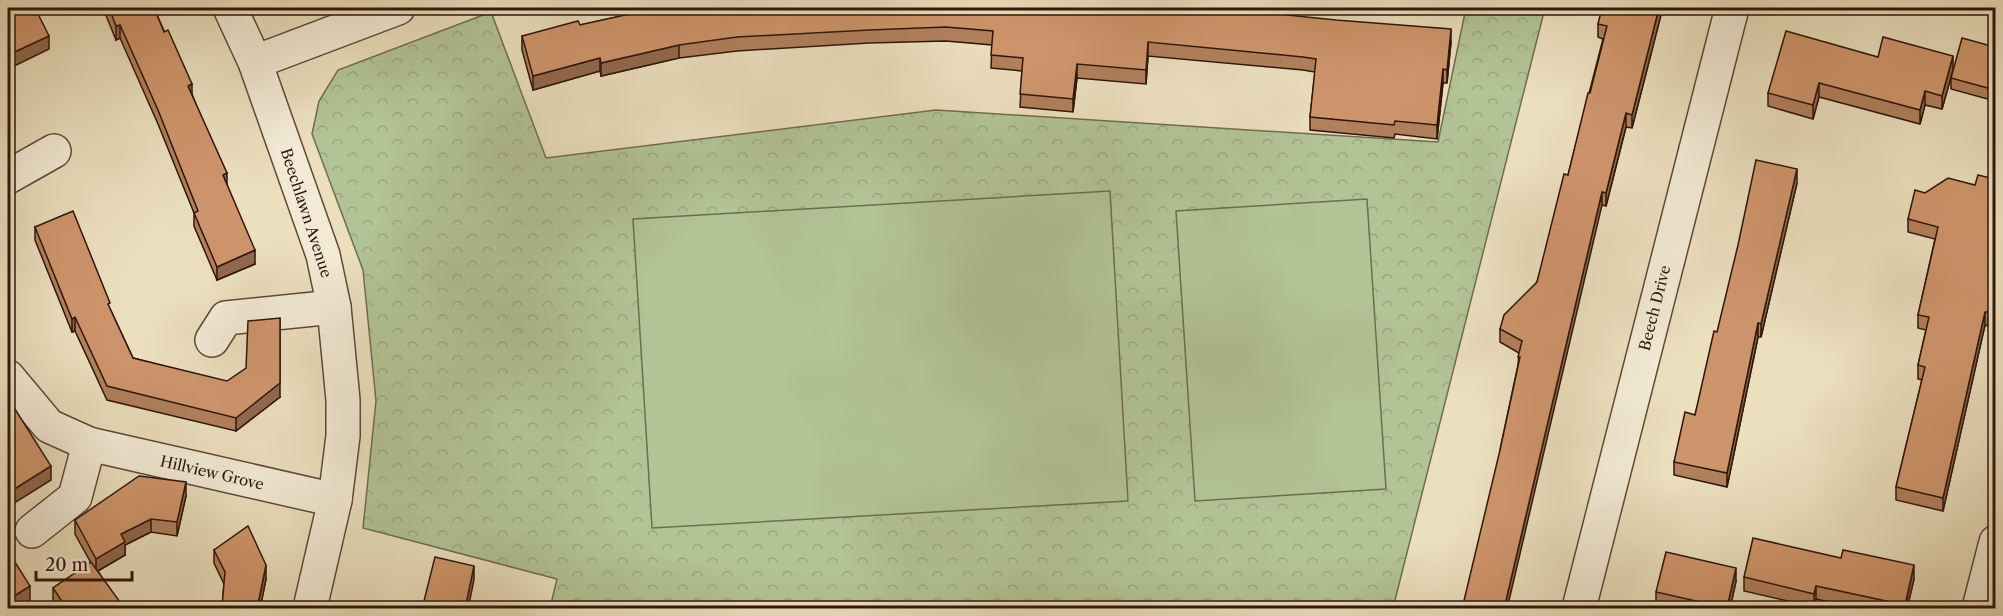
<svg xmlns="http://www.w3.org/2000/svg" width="2003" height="616" font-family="'Libre Caslon Text',serif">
<defs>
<pattern id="park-crowns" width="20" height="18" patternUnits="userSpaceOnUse" patternTransform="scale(1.5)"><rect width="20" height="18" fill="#b2c395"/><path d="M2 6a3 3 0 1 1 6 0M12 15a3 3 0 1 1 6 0" fill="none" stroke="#99a77f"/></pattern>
</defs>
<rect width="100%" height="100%" fill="#ebdfbe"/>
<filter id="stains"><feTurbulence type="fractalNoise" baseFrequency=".00333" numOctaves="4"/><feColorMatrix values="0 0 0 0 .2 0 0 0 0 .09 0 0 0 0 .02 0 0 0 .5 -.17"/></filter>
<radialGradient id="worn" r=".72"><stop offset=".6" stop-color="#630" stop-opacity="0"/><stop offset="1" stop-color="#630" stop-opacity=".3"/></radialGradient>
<polygon fill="url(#park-crowns)" stroke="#706c50" stroke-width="1.5" points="1466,8 1545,8 1393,608 550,608 557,579 363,528 376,401 363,270 312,134 319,101 338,70 491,12 546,158 936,110 1438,142"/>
<g fill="#b2c395" stroke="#706c50" stroke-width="1.5">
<polygon points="1110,191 1128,501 652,528 633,219"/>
<polygon points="1367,199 1386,489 1195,501 1176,211"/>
</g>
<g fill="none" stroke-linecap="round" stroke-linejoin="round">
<g stroke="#5e4838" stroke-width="36">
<g id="minor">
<polyline points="230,8 255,62 323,255 334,307 343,400 343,436 335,500 310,608"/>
<polyline points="255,62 398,8"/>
<polyline points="8,177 54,151"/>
<polyline points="212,340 226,318 334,307"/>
<polyline points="8,377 49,426 89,444 335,500"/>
<polyline points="32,531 75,497 89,444"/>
<polyline points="1579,608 1732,8"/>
<polyline points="1979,608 1996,542"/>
</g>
</g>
<use href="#minor" stroke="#f2ead5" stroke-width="33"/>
</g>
<g fill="#b1805d" stroke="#2f160b" stroke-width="1.5">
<polygon points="103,8 154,8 192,94 227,185 255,264 217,280 194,226 194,213 158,124 120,38 116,40"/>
<polygon points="657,8 1451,42 1447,83 1443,83 1437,139 1395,134 1394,138 1310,130 1310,117 1315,72 1303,70 1148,56 1146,84 1077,78 1073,112 1020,107 1022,71 991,68 992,45 946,41 869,43 737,51 679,58 601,76 600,71 533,90 522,50 522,36 580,25"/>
<polygon points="1661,8 1661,15 1632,128 1626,127 1606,206 1602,205 1500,450 1518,365 1519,353 1500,342 1500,329 1537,282 1568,175 1603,39 1598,37 1598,24"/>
<polygon points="1995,47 1995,101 1951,89 1951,78"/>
<polygon points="1878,57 1953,70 1942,109 1925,105 1920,124 1819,97 1813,119 1768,106 1768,93"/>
<polygon points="1995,179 1988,326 1985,325 1943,511 1896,500 1896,487 1922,380 1918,379 1918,365 1926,330 1918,328 1918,315 1935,239 1908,232 1908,219 1925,193 1975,185"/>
<polygon points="1797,183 1761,337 1758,337 1727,487 1674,475 1674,462 1695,415 1717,332"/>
<polygon points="35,227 110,309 133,358 280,397 236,431 107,400 75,331 72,332 35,240"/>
<polygon points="186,496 177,536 151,532 125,545 125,555 98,571 120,609 58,609 53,602 53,588 91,563 75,534 75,520"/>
<polygon points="214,550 266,579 260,609 211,609 222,607 224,584 214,563"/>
<polygon points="1744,577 1914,579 1907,609 1858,609 1816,599 1814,607 1744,591"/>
<polygon points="1736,581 1730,609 1669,609 1656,606 1656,592"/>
</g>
<g fill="#90684c" stroke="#2f160b" stroke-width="1.5">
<polygon points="1659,8 1661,8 1661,15 1632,128 1632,115"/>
<polygon points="120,25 120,38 116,40 116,26"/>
<polygon points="1451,29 1451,42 1447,83 1447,70"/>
<polygon points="49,36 49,49 8,69 8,55"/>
<polygon points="1148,42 1148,56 1146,84 1146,70"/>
<polygon points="679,45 679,58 601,76 601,63"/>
<polygon points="1953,56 1953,70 1942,109 1942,96"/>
<polygon points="600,58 600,71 533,90 533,76"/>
<polygon points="1077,64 1077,78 1073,112 1073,99"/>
<polygon points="1443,69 1443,83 1437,139 1437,125"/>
<polygon points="1819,83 1819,97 1813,119 1813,105"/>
<polygon points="192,84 192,98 188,86"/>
<polygon points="1925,91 1925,105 1920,124 1920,110"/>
<polygon points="1626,113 1626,127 1606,206 1606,193"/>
<polygon points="1797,169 1797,183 1761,337 1761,324"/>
<polygon points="227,173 227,187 223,175"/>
<polygon points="1602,192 1602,205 1507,609 1504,609"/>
<polygon points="255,250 255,264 217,280 217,267"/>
<polygon points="1995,279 1995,293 1988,326 1988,312"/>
<polygon points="1985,312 1985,325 1943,511 1943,498"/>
<polygon points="75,317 75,331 72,332 72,319"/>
<polygon points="280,318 280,397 236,431 236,418"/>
<polygon points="1758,323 1758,337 1727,487 1727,473"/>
<polygon points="51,466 51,480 8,507 8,493"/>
<polygon points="186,482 186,496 177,536 177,522"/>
<polygon points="151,519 151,532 125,545 125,555 96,572 96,559 121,534"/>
<polygon points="266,565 266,579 260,609 257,609"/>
<polygon points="1914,565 1914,579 1907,609 1905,609"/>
<polygon points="474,566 474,580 468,609 465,609"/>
<polygon points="1736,568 1736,581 1730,609 1727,609"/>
<polygon points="30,586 30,600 16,609 8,609 8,600"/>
<polygon points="1816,586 1816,599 1814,607 1814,594"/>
<polygon points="120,602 120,609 111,609"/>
</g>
<g fill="#ce956c" stroke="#2f160b" stroke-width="1.5">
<polygon points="13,8 35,8 49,36 8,55 8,10"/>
<polygon points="109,8 154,8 164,32 168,30 192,84 188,86 227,173 223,175 255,250 217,267 194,213 198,211 158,110 120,25 116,26"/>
<polygon points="657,8 1220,8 1336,20 1451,29 1447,70 1443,69 1437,125 1395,121 1394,125 1310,117 1316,59 1303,57 1148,42 1146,70 1077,64 1073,99 1020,94 1023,58 991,55 993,31 946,27 869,30 737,37 679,45 601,63 600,58 533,76 522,36 578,21 580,25"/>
<polygon points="1602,8 1659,8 1632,115 1626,113 1606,193 1602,192 1504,609 1462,609 1500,450 1520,357 1518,357 1522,341 1500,329 1504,315 1537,282 1564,174 1568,175 1588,93 1590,93 1607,26 1598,24"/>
<polygon points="1786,31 1878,57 1883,37 1953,56 1942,96 1925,91 1920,110 1819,83 1813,105 1768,93"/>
<polygon points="1962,38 1995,47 1995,90 1951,78"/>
<polygon points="1756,160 1797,169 1761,324 1758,323 1727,473 1674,462 1685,412 1695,415 1714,331 1717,332 1738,245"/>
<polygon points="1978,175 1995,179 1995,279 1988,312 1985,312 1943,498 1896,487 1925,367 1918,365 1929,317 1918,315 1938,227 1908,219 1915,190 1925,193 1948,178 1975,185"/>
<polygon points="73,211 110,303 108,304 133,358 227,381 246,368 248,321 280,318 280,383 236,418 107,386 75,317 72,319 35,227"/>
<polygon points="8,398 51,466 8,493"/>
<polygon points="139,476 186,482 177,522 151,519 121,534 125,542 96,559 75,520"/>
<polygon points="248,526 266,565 257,609 211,609 212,606 222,607 225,572 214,550"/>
<polygon points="1753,538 1841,558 1843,550 1914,565 1905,605 1816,586 1814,594 1744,577"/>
<polygon points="8,551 30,586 8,600"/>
<polygon points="1666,552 1736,568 1727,608 1656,592"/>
<polygon points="435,557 474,566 465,609 422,609"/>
<polygon points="91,562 120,602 111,609 67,609 53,588"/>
</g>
<g text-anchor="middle" stroke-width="4.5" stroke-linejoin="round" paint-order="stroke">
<g font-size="15" fill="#2f160b" stroke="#f2ead5">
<text transform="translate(306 213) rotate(72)" y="5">Beechlawn Avenue</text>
<text transform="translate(1655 308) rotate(-76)" y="5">Beech Drive</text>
<text transform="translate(212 473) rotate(13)" y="5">Hillview Grove</text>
</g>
</g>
<rect width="2003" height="616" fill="none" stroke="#ebdfbe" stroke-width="30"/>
<rect x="9" y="9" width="1985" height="598" fill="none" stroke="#2f160b" stroke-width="3"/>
<rect x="15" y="15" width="1973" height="586" fill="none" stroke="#2f160b" stroke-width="1.5"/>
<path d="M36 571v9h96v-9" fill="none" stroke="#2f160b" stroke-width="3"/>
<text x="45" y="571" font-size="18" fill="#2f160b" stroke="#f2ead5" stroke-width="4.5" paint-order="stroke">20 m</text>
<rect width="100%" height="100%" filter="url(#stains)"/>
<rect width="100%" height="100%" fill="url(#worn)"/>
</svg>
